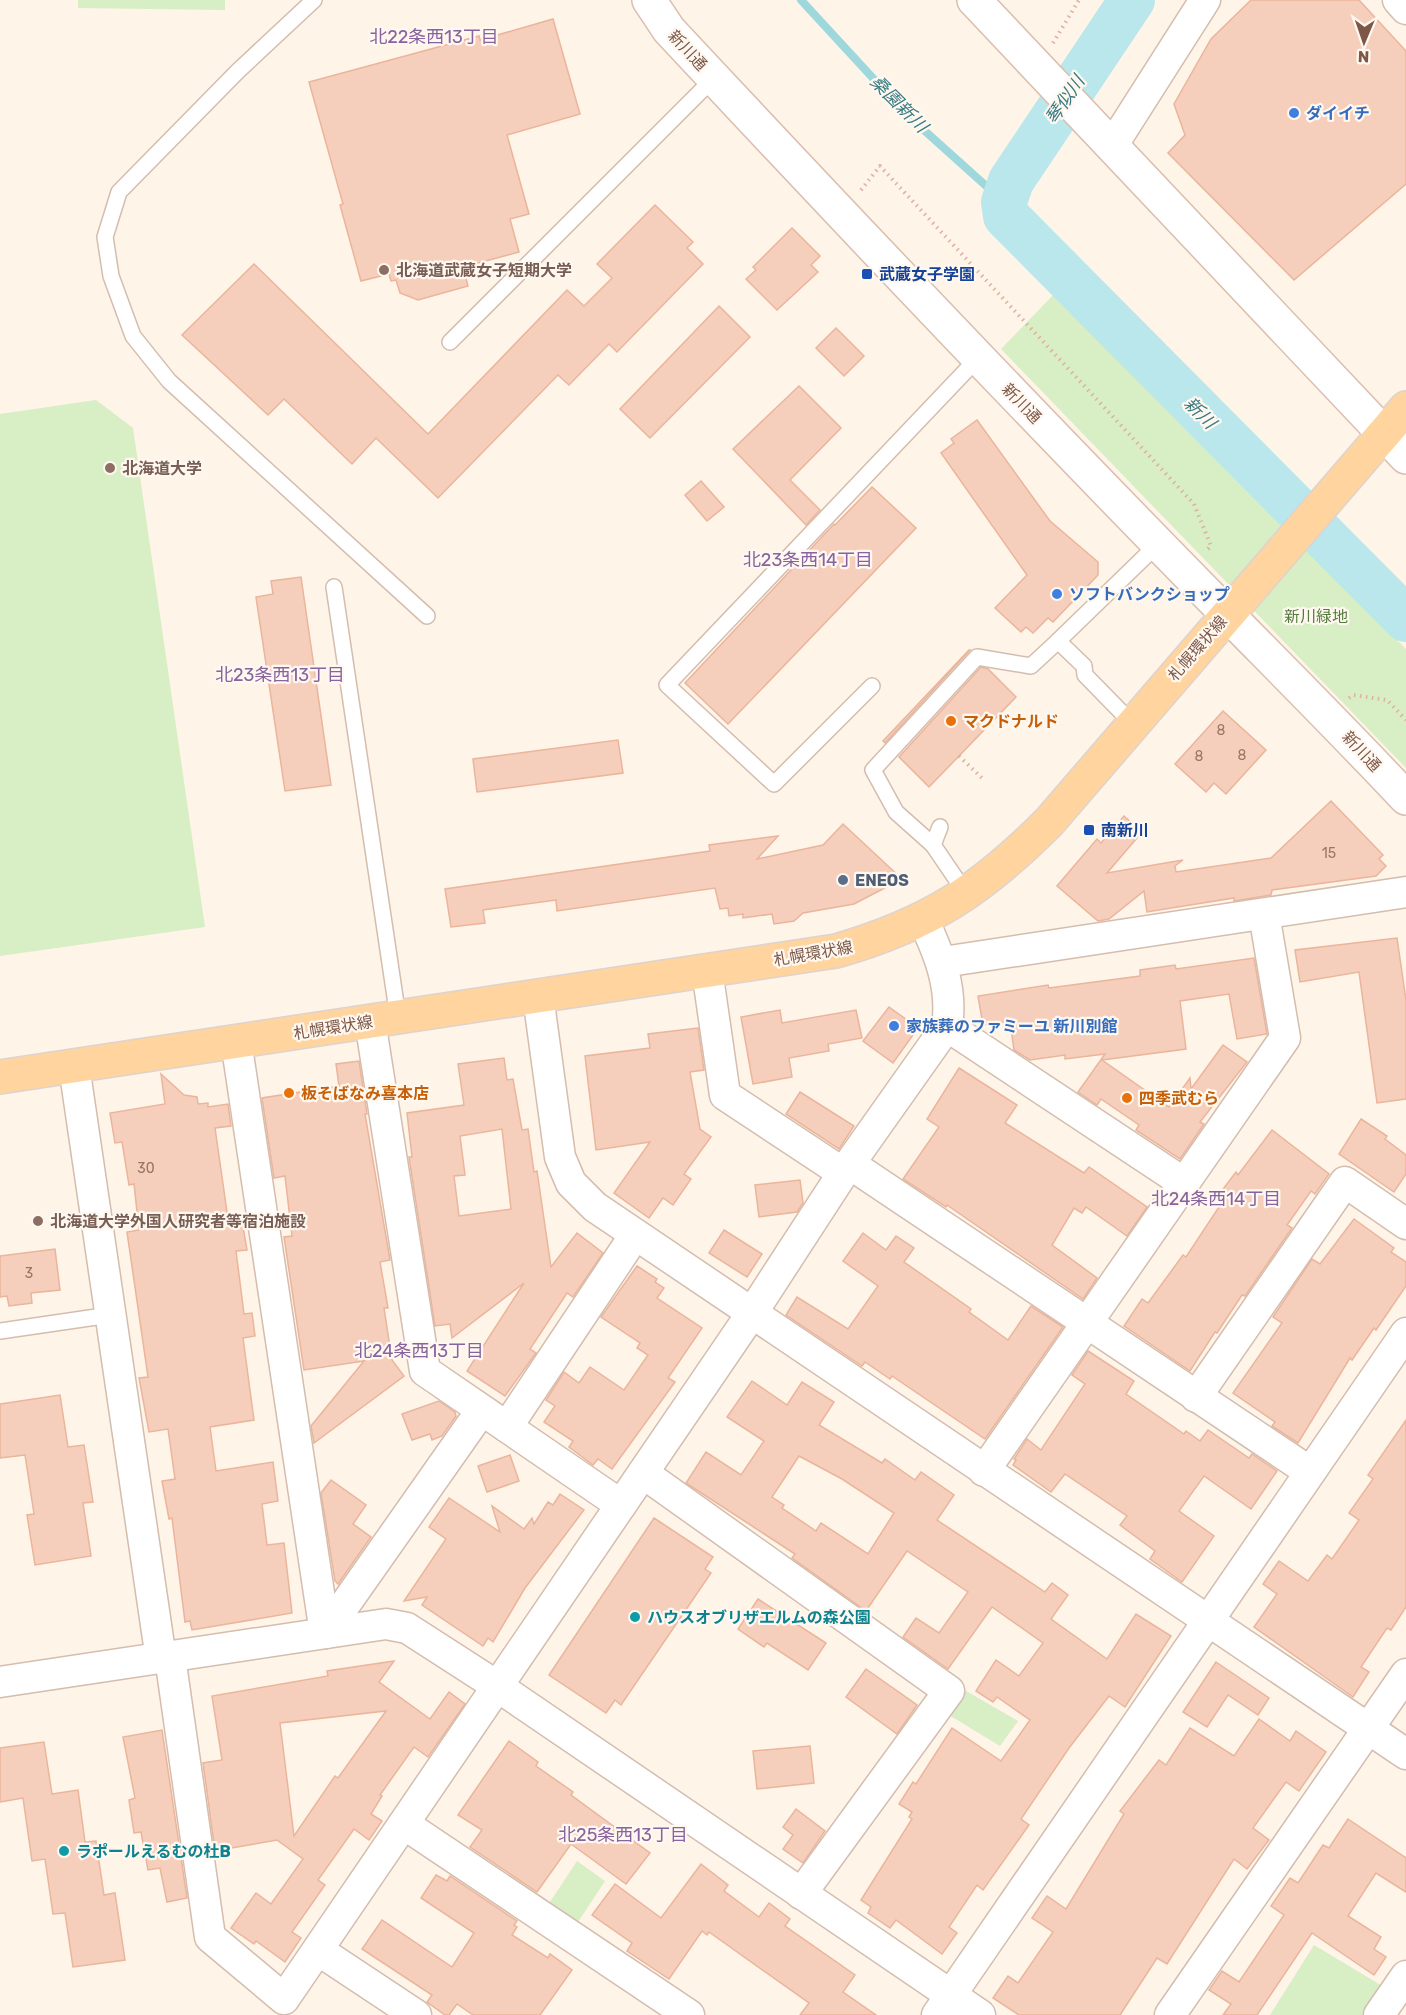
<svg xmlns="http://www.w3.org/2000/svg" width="1406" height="2015" font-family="Rubik,'Noto Sans JP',sans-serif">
<rect width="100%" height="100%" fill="#fef4e8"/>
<g fill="#d8eec4">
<polygon points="78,0 225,0 225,10 78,8"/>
<polygon points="1057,291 1406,649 1406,768 1001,349"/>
<polygon points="96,400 133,428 205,927 0,956 0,414"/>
<polygon points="961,1688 1018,1721 1000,1746 944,1712"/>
<polygon points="577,1861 605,1881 576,1925 548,1905"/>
<polygon points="1314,1945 1384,1987 1365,2015 1270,2015"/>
</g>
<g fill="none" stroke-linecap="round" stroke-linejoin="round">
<polyline stroke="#9ed8dd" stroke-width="8" points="801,0 906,114 1004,202"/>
<polyline stroke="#b9e7eb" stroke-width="46" points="1132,0 1011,181 1004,202 1006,216 1406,619"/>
</g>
<g fill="#f6cfbc" stroke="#ebb49b" stroke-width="1.5" fill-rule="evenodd">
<polygon points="1251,0 1359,0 1406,51 1406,184 1294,280 1168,153 1185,135 1174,104 1211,39"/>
<polygon points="553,19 580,114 507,135 529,214 510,219 519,252 463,267 468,286 418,300 400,293 396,280 391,281 389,274 361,281 340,205 343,204 309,82 479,36 480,40"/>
<polygon points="655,205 693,242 687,248 703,264 617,352 609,344 569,385 558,375 438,498 376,438 352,464 284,399 268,415 182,335 254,264 428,434 567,290 584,306 612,278 597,264"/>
<polygon points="792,228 820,256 811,265 818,272 777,310 746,279 756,270 753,267"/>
<polygon points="719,306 750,337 650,438 620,409"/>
<polygon points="836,328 864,356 844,376 816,348"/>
<polygon points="799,386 841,428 790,480 820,510 806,525 733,449"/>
<polygon points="977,420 1050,521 1098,562 1098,575 1053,622 1048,618 1033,633 1026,627 1021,632 995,608 1027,575 941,453 954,443 951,439"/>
<polygon points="701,481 724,507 707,521 685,495"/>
<polygon points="872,487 916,528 728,724 685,683 834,524 835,525"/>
<polygon points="301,577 331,785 285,791 256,597 273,594 271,581"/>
<polygon points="969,650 970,650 885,743 883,741"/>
<polygon points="981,667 988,669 1016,697 929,787 899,757"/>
<polygon points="1223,711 1266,750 1226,794 1214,783 1206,792 1175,764"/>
<polygon points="618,740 623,773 477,792 473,759"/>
<polygon points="1331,801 1383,855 1379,859 1386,866 1376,876 1272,890 1271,895 1234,901 1234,898 1147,912 1144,891 1109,919 1098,921 1057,886 1097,839 1101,843 1124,816 1142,832 1107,873 1183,860 1175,866 1176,872 1271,858"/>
<polygon points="843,824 902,879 854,904 803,913 794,921 774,924 772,914 743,918 743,914 729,916 728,908 720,909 715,888 557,911 556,900 483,910 485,923 451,927 445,889 710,851 709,845 778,836 757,859 823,845"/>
<polygon points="1397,938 1406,1000 1406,1099 1377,1103 1359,972 1300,982 1295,950"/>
<polygon points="1254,958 1267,1034 1237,1039 1229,994 1180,1001 1186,1049 1102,1060 1169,1107 1190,1078 1191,1089 1223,1045 1247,1062 1200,1122 1204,1124 1180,1159 1136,1130 1139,1125 1101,1099 1097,1105 1078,1092 1105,1054 1065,1059 1065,1055 1030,1060 1014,1050 1010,1021 983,1025 978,996 1048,985 1049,988 1140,976 1140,970 1175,965 1176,969"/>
<polygon points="889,1007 918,1028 893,1063 863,1041"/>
<polygon points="780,1010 782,1023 856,1010 862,1038 828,1044 829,1051 789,1058 792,1077 753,1084 741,1017"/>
<polygon points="698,1028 704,1070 690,1072 700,1129 711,1137 684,1174 691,1179 673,1205 663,1198 649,1218 614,1193 650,1142 596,1150 585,1056 650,1048 648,1034"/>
<path d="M504,1058l3,22 6,-1 9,51 6,-1 6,43 3,-1 14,96 26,-34 26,20 -30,44 -6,-4 -37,56 6,4 -31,43 -38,-25 57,-88 -72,55 -2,-14 -15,2 -26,-169h3l-5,-44 57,-8 -6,-41zM502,1129l9,80 -52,7 -5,-40 11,-1 -5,-39z"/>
<polygon points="359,1061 367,1114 365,1114 390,1260 380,1262 388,1308 384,1308 392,1360 404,1376 314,1443 311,1426 364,1361 304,1370 284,1237 292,1236 285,1176 274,1178 262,1098 339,1086 336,1064"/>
<polygon points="959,1068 1017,1105 1005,1123 1084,1173 1089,1167 1147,1207 1127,1236 1086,1207 1082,1213 1074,1208 1052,1245 1097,1278 1083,1299 947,1205 946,1207 903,1179 939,1127 927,1119"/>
<polygon points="161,1074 184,1095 197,1097 198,1104 208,1103 208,1107 228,1104 231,1126 215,1128 228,1219 230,1223 242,1221 247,1250 236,1251 244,1314 252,1313 255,1336 243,1338 254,1420 210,1427 216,1471 273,1462 278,1501 262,1504 267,1545 284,1543 292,1613 192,1630 190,1621 185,1622 172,1518 169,1519 162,1481 175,1479 168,1429 149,1432 139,1378 148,1377 127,1232 139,1230 134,1184 129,1185 122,1142 115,1143 110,1113 165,1104"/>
<polygon points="800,1092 854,1126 839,1149 786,1114"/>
<polygon points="1361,1119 1387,1136 1385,1139 1406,1155 1406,1174 1394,1192 1339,1154"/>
<polygon points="1272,1130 1329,1174 1315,1194 1311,1191 1287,1225 1292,1228 1245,1296 1242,1295 1217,1333 1215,1332 1190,1371 1124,1326 1142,1299 1148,1303 1183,1255 1186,1257 1223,1201 1217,1197 1236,1172 1238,1175"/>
<polygon points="800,1180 803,1203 797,1212 759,1217 755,1185"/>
<polygon points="1354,1219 1394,1248 1391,1252 1406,1262 1406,1286 1376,1330 1374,1328 1352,1360 1350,1358 1298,1443 1272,1426 1275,1422 1233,1393 1282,1323 1273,1317 1312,1259 1320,1264"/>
<polygon points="724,1230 762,1254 747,1277 709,1253"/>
<polygon points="863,1233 886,1250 896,1236 914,1248 904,1262 971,1309 969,1312 1008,1340 1031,1306 1063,1327 985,1439 892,1376 890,1379 865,1362 862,1366 786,1315 797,1297 848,1329 878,1286 843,1261"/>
<polygon points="55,1249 60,1290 31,1293 32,1303 9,1306 7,1296 0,1297 0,1256"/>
<polygon points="637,1266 657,1279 655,1282 664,1288 657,1298 702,1328 668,1378 675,1382 612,1469 598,1459 593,1465 569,1447 573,1441 544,1422 555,1406 546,1400 564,1372 579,1383 590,1367 624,1390 648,1355 637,1348 640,1343 601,1317"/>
<polygon points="1088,1351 1134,1381 1126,1394 1184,1434 1186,1431 1200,1441 1208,1430 1249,1458 1252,1454 1277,1471 1251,1509 1204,1476 1179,1511 1214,1536 1182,1582 1150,1559 1155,1551 1120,1525 1127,1516 1065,1474 1051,1492 1013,1465 1016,1460 1014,1459 1027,1439 1041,1450 1085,1384 1072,1375"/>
<path d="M752,1381l35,24 15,-23 32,20 -15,23 63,38 3,-4 30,21 6,-8 33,23 -17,25 108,72 7,-9 16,12 -17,24 56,40 29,-45 35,22 -46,71 -16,-11 -40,52 -48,71 8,6 -46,65 -6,-5 -28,42 8,6 -15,21 -46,-34 -6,8 -22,-15 3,-6 -10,-7 51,-81 -3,-2 3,-5 -13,-8 14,-22 3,2 36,-56 49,33 29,-41 -33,-23 -4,5 -17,-11 20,-31 23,16 24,-33 -51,-36 -44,62 -45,-32 13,-19 23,15 29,-41 -61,-41 -41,60 -74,-53 3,-4 -109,-71 20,-31 35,23 23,-34 -37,-24zM799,1456l43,23 52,34 -26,41 -47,-31 -5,8 -34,-23 2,-3 -12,-8z"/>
<polygon points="60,1395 68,1447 84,1445 93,1502 83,1503 91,1556 35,1565 27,1515 34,1514 25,1455 0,1458 0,1404"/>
<polygon points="439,1401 455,1412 456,1416 442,1436 432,1440 430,1434 412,1440 402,1414"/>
<polygon points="1406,1420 1406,1607 1391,1630 1387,1628 1361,1667 1369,1672 1353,1697 1254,1627 1277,1594 1263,1584 1279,1561 1308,1581 1327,1555 1332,1559 1359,1520 1349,1513 1373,1479 1368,1475"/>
<polygon points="510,1455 519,1481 487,1492 478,1466"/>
<polygon points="331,1480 366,1505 353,1524 371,1537 338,1584 335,1581 321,1493"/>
<polygon points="560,1494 584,1510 525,1588 493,1642 488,1638 483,1646 422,1605 427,1597 404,1601 446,1539 429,1527 449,1498 500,1532 492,1506 524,1529 532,1518 534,1524 548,1502 553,1505"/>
<polygon points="654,1518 713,1557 705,1569 711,1573 621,1705 615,1700 606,1713 549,1675"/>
<polygon points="758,1599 826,1643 808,1670 767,1643 764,1647 738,1629"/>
<path d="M394,1661l-15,21 51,37 19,-27 16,12 -37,53 -14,-10 -34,48 2,1 -11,18 11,7 -13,19 -15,-11 -36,51 7,5 -33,47 9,6 -16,24 -29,-21 -2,3 -23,-16 25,-35 15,11 32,-45 -26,-19 -62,11 -12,-88 19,-3 -10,-64 116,-20 -1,-5zM386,1711l-48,67 -3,-2 -41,60 -14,-113z"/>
<polygon points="1216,1662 1269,1698 1258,1715 1228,1695 1207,1727 1183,1712"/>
<polygon points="866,1669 917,1705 897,1734 846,1697"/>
<polygon points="1259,1719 1290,1741 1296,1731 1326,1752 1299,1791 1286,1782 1253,1828 1269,1840 1247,1869 1234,1859 1167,1964 1157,1958 1120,2015 1019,2015 993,1998 1008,1976 1018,1983 1053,1932 1032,1918 1047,1896 1066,1909 1124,1814 1120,1811 1159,1760 1166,1765 1190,1728 1234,1756"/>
<polygon points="162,1730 187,1898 167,1902 160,1868 148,1870 141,1832 134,1833 129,1800 135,1798 123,1737"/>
<polygon points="509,1741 538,1762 536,1766 573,1792 571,1795 650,1853 626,1884 571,1844 537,1892 470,1847 482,1830 458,1815"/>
<polygon points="44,1742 52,1794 78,1790 85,1842 96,1841 104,1895 115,1893 125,1960 73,1967 65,1913 53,1914 45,1859 32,1861 23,1798 0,1802 0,1748"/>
<polygon points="810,1746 814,1783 757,1789 753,1751"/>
<polygon points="796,1809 825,1831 803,1863 783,1849 793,1835 783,1827"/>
<polygon points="1348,1819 1406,1858 1406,1892 1376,1873 1348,1916 1381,1937 1374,1949 1386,1957 1374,1975 1312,1933 1257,2015 1223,2015 1231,2004 1209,1990 1222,1971 1239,1982 1284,1915 1271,1906 1290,1878 1298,1883 1323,1845 1329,1848"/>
<polygon points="701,1864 728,1885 724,1891 759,1917 769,1903 790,1919 785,1926 855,1975 843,1992 876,2015 800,2015 809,2003 709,1932 707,1935 702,1931 669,1979 627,1951 632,1943 592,1915 615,1884 661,1918"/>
<polygon points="436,1875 447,1881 450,1876 517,1921 514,1925 517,1927 512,1935 548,1958 550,1954 572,1970 540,2015 473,2015 457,2004 449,2015 445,2015 427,2002 432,1995 362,1949 382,1920 452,1967 474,1933 421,1898"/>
</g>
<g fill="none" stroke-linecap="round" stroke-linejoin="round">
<g stroke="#d4bdae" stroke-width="18">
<g id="lane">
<polyline points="314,0 238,71 119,192 105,237 111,276 133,336 169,381 427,616"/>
<polyline points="450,342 714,78"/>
<polyline points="334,587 398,1017"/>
<polyline points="872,686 774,784 667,685 978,358"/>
<polyline points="1132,723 1085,675 1084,666 1058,641 1159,543"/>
<polyline points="940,827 933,845 967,895"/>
<polyline points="933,845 896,812 873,770 977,657 1031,666 1058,641"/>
<polyline points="0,1331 110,1315"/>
</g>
</g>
<g stroke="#d4bdae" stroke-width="33">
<g id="street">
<polyline points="1398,0 1406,9"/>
<polyline points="1112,146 1205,0"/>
<polyline points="943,962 1406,892"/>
<polyline points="707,970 725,1095 843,1173"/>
<polyline points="538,996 560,1157 571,1183 595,1207 1406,1754"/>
<polyline points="370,1021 425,1371 621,1505"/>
<polyline points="947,1026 1184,1183"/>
<polyline points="236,1041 325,1633"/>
<polyline points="74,1066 161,1659"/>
<polyline points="850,1164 1310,1472"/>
<polyline points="1196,1397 1345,1182 1406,1224"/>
<polyline points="507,1427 635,1235"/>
<polyline points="984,1471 1285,1038 1264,914"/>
<polyline points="643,1473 949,1691 801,1894"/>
<polyline points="325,1633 481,1411"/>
<path d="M170,1657l40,280 74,62 468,-686 91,-140 104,-147c6,-39 -8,-72 -24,-107"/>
<polyline points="0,1682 386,1624 407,1628 497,1686 980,2015"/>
<polyline points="404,1824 689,2015"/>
<polyline points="318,1950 416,2015"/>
<polyline points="937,2015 1406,1333"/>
<polyline points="1170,2015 1406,1674"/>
<polyline points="1379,2015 1406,1976"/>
</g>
</g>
<g stroke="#dabeae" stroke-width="36">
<g id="secondary">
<path d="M649,0l20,30c184,197 369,392 558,584 60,61 120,121 179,184"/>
<polyline points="974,0 1406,457"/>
</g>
</g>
<g stroke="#ddd3cf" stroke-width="36">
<path id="primary" d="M0,1077l836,-126c94,-27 145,-61 213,-129l357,-414"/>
</g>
<g stroke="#dcb29f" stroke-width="4" stroke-dasharray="1.5 4.5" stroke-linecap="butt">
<polyline points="1053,43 1079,0"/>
<polyline points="861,190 880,166 1194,504 1211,546 1206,551"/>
<polyline points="1349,698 1353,695 1387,700 1406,720"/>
<polyline points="959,756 984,780"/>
</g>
<use href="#lane" stroke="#fff" stroke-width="15"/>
<use href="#street" stroke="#fff" stroke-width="30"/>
<use href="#secondary" stroke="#fff" stroke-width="33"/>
<use href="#primary" stroke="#ffd49e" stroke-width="33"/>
</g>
<g fill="#3f7fe0" stroke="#fff8f0" stroke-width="2">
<circle cx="1294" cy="113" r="6"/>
<circle cx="1057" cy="594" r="6"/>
<circle cx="894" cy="1026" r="6"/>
</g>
<g fill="#8d6e63" stroke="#fff8f0" stroke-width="2">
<circle cx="384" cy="270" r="6"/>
<circle cx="110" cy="468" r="6"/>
<circle cx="38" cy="1221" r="6"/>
</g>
<g fill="#1a4fb4" stroke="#fff8f0" stroke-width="2">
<rect x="861" y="268" width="12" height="12" rx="3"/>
<rect x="1083" y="824" width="12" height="12" rx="3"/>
</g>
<g fill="#e8710a" stroke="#fff8f0" stroke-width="2">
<circle cx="951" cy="721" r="6"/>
<circle cx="289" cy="1093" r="6"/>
<circle cx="1127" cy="1098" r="6"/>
</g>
<circle fill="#5c6f8a" stroke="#fff8f0" stroke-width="2" cx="843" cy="880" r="6"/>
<g fill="#0f9aa8" stroke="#fff8f0" stroke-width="2">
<circle cx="635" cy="1617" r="6"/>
<circle cx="64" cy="1851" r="6"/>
</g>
<g text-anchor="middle" stroke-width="4.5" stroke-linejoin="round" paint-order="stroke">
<g font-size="14" fill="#9a7565">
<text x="1221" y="735">8</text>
<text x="1242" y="760">8</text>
<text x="1199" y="761">8</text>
<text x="1329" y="858">15</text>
<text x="146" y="1173">30</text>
<text x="29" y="1278">3</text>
</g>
<g font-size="16" fill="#7c5748" stroke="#fff8f0">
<text transform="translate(688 50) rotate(47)" y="6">新川通</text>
<text transform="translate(1022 403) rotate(46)" y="6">新川通</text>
<text transform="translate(1197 648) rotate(-49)" y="6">札幌環状線</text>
<text transform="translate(1362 751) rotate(47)" y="6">新川通</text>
<text transform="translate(813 953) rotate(-10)" y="6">札幌環状線</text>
<text transform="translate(333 1027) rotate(-9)" y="6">札幌環状線</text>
</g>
<g font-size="16" font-weight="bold" fill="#366cbe" stroke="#fff8f0" text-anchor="start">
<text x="1306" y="119">ダイイチ</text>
<text x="1069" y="600">ソフトバンクショップ</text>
<text x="906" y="1032">家族葬のファミーユ 新川別館</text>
</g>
<g font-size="16" font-weight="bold" fill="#785e54" stroke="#fff8f0" text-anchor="start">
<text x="396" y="276">北海道武蔵女子短期大学</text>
<text x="122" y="474">北海道大学</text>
<text x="50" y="1227">北海道大学外国人研究者等宿泊施設</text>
</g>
<g font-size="16" font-weight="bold" fill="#164399" stroke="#fff8f0" text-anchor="start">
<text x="879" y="280">武蔵女子学園</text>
<text x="1101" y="836">南新川</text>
</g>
<g font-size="16" fill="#537c3c" stroke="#fff8f0">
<text x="1316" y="622">新川緑地</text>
</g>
<g font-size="16" font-weight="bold" fill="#c56008" stroke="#fff8f0" text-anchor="start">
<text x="963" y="727">マクドナルド</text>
<text x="301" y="1099">板そばなみ喜本店</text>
<text x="1139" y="1104">四季武むら</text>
</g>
<g font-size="16" font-weight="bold" fill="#4e5e75" stroke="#fff8f0" text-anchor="start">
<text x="855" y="886">ENEOS</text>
</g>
<g font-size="16" font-weight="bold" fill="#0d838f" stroke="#fff8f0" text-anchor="start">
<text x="647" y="1623">ハウスオブリザエルムの森公園</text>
<text x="76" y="1857">ラポールえるむの杜B</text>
</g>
<g font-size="18" fill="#87649f" stroke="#fff8f0">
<text x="434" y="43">北22条西13丁目</text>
<text x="808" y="566">北23条西14丁目</text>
<text x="280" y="681">北23条西13丁目</text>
<text x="1216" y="1205">北24条西14丁目</text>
<text x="419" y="1357">北24条西13丁目</text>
<text x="623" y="1841">北25条西13丁目</text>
</g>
<g font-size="18" font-style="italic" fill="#3a7b82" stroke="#fff8f0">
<text transform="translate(1065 100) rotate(-56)" y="6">琴似川</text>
<text transform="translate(899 104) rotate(45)" y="6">桑園新川</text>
<text transform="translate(1200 413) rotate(45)" y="6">新川</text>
</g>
</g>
<g transform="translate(1364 42) rotate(182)" stroke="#fff8f0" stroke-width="4.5" paint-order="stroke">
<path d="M0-4.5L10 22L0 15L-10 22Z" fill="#7c5748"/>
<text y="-9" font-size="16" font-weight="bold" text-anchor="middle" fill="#7c5748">N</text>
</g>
</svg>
